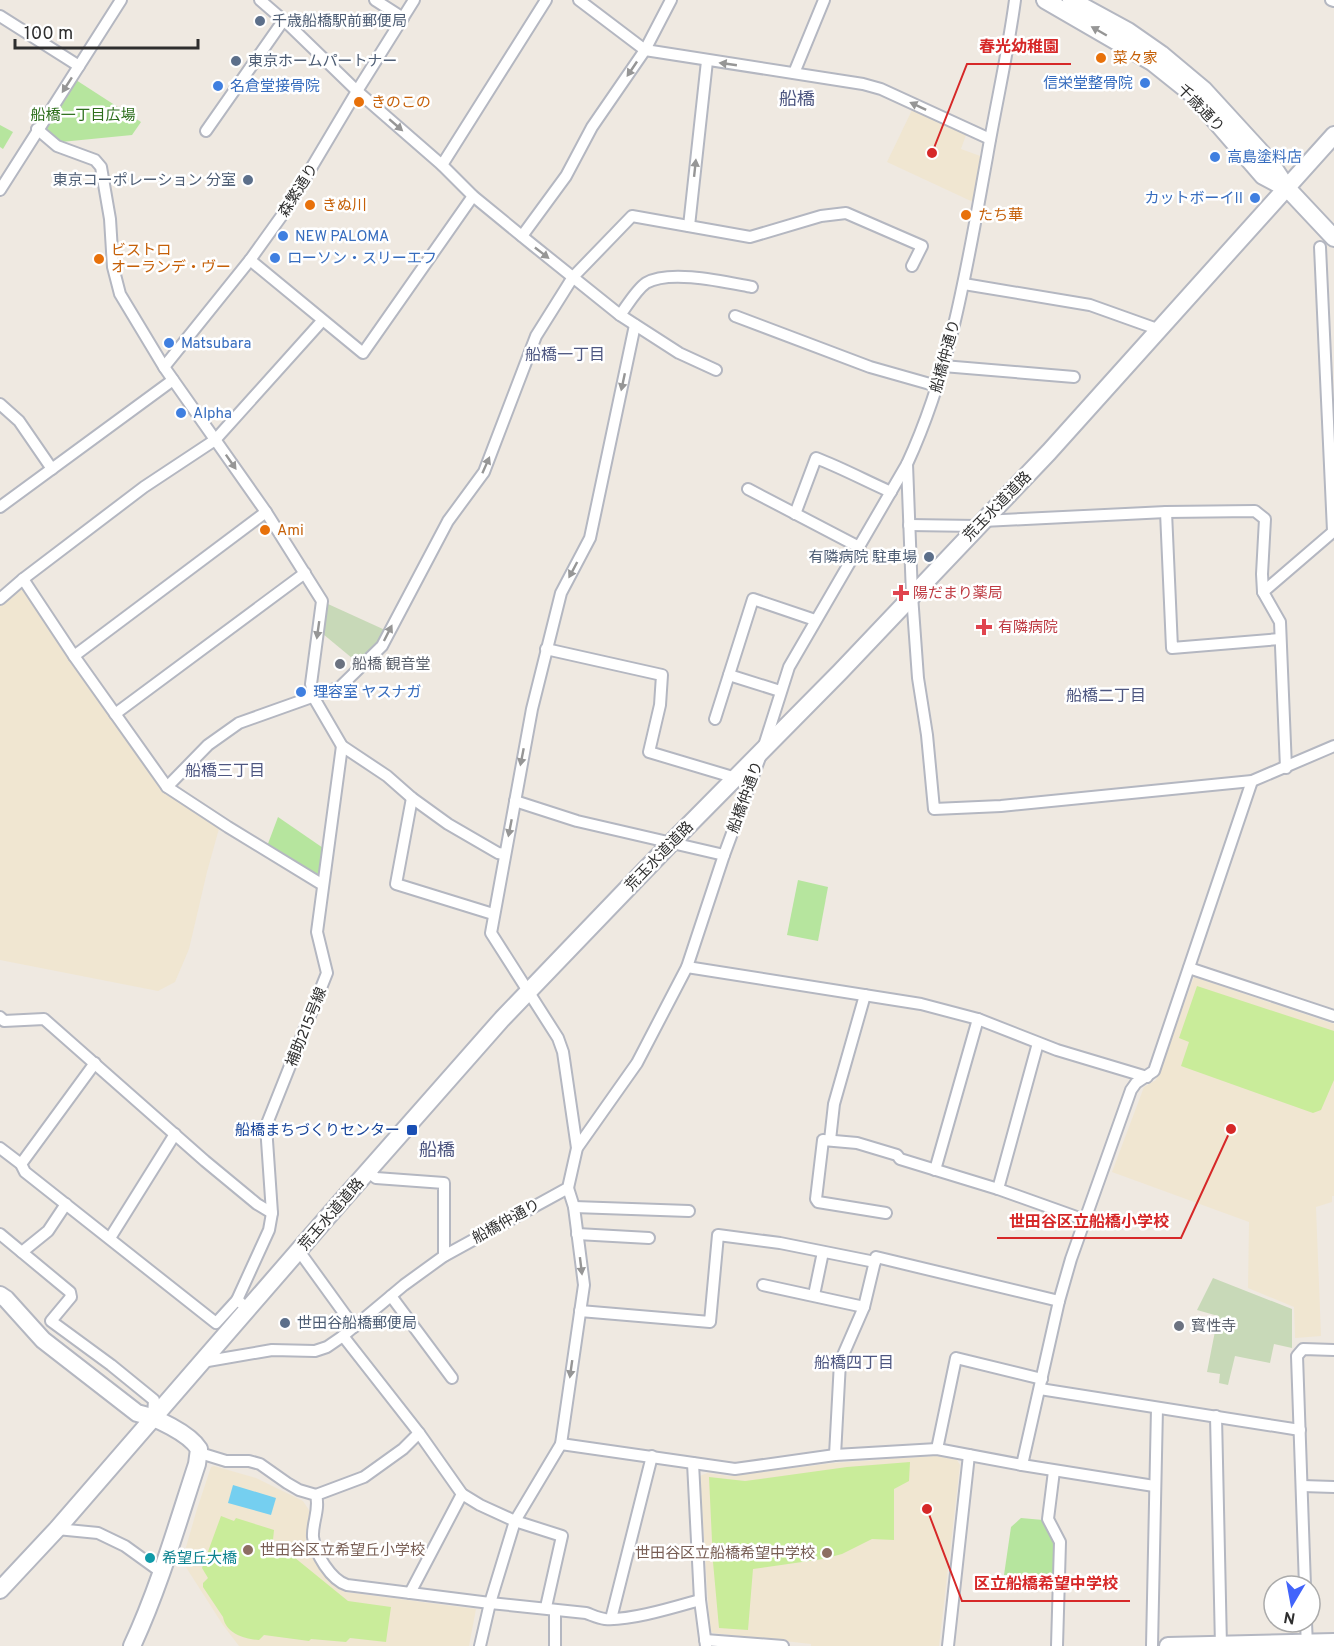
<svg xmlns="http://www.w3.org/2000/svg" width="1334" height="1646" font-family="Overpass,'Noto Sans JP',sans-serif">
<rect width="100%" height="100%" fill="#efe9e1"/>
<g fill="#f0e6d1">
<polygon points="913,108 967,132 961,149 983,157 973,202 887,162"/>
<polygon points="23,583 166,789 220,825 207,872 189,949 175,982 158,991 0,960 0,603"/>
<polygon points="1194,977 1334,1024 1334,1196 1332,1196 1332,1202 1316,1207 1321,1336 1295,1338 1294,1307 1248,1288 1249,1222 1112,1172 1144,1087 1156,1080"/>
<polygon points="936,1456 957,1460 960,1465 939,1646 811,1646 811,1644 713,1633 710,1630 700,1476 707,1473 730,1476 834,1463"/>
<polygon points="214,1466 256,1478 303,1501 311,1513 307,1539 320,1571 345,1592 476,1609 469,1646 239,1646 223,1625 182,1561 197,1509 211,1467"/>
</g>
<g fill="#b6e59e">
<polygon points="76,80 141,122 132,135 61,142 44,128"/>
<polygon points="0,125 13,132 3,149 0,147"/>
<polygon points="278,817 326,850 322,883 266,849"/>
<polygon points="798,880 828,887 818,941 787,935"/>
<polygon points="1021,1518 1043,1520 1054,1541 1054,1575 1051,1578 1004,1575 1011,1527"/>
</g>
<g fill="#c8d9b8">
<polygon points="328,604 385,630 380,640 358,663 323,634"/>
<polygon points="1213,1278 1292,1309 1292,1348 1274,1344 1270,1363 1235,1356 1228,1385 1219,1383 1220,1374 1207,1372 1218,1316 1197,1310"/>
</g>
<g fill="#c9ec9a">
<polygon points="1197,986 1334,1031 1334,1080 1321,1110 1313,1113 1181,1066 1189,1042 1179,1038"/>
<polygon points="910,1462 909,1481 894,1489 894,1540 872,1539 842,1554 823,1559 753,1569 748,1630 719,1628 713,1562 709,1477 745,1481 847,1467"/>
<path d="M221,1516l13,5 2,-3 38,12 -1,10 75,61 43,6 -5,35 -36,-4 -4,4 -35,-3 -2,2 -45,-6 -5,5c-14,-1 -33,-6 -36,-23l-20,-30v-4l5,-5 -6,-10z"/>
</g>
<polygon fill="#75cff0" points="233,1485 276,1498 271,1515 228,1503"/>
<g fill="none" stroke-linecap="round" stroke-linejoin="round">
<g stroke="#b4b7c1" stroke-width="14">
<g id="street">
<polyline points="260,0 290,26 357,91 442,165 473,196 534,246 620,315 679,353 716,370"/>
<polyline points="375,0 403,18"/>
<polyline points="579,0 645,50 863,84 881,89 990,139"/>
<polyline points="1331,0 1334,1"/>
<polyline points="0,16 79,66"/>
<polyline points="794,73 824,0"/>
<polyline points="37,129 57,146 95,160 101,167 110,219 113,267 120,294 164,367 266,512 322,601 311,684 314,698 342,746 387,776 412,798 448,824 498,853 504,854"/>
<polyline points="206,131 283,21"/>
<polyline points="442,165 546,0"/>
<polyline points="0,190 121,0"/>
<polyline points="689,226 707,61"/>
<polyline points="522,236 566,176 592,127 645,50 671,0"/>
<polyline points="1320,247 1333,531"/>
<polyline points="250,260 363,353 473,196"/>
<polyline points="964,284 1090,305 1160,330"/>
<path d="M620,315c7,-9 16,-25 26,-32 24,-14 79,-1 106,4"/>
<polyline points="735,316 870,367 937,386"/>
<polyline points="943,366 1074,377"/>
<polyline points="164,367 250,260 288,207 357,91 414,0"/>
<polyline points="0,404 19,421 52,469"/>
<polyline points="907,464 912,595 918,678 927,735 934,809 1001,806 1252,781 1334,746"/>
<polyline points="748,489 859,547"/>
<polyline points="0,507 173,380"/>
<polyline points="1166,512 1172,648 1280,639"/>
<path d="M795,514l21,-56c26,10 50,23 75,34"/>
<polyline points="983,521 1166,512 1255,511 1265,519 1262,574 1263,592 1280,622 1286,768"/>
<polyline points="909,525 977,526"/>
<polyline points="23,579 74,656 167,787 228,827 323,885"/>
<polyline points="1263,592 1334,531"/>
<polyline points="0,599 23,579 144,487 215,440 322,321"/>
<polyline points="546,649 662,675 660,705 649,752 736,778"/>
<polyline points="74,656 266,512"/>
<polyline points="729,675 780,691"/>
<polyline points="115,714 305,573"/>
<polyline points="715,719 753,599 815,620"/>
<polyline points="167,787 208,745 239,723 340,687 382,646 448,521 484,472 536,336 573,277 632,216 750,237 821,216 846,213 922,246 912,266"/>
<polyline points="412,798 396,884 493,914"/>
<polyline points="515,801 577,821 724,855"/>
<polyline points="687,967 921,1004 978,1019 1057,1050 1147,1077"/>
<polyline points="1189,968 1334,1016"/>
<polyline points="0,1017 4,1021 44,1019 205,1161 257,1204 272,1213"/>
<polyline points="830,1140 834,1104 865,995"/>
<polyline points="0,1148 21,1164 25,1172 216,1323 237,1300 241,1303"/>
<polyline points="577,1148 563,1052 558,1038 491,933 532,709 561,593 590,538 635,325"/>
<polyline points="21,1164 95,1063"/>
<polyline points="935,1170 978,1019"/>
<polyline points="367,1171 376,1178 444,1183 444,1256"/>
<polyline points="998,1189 1038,1043"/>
<polyline points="574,1207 689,1211"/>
<polyline points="886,1213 818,1202 816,1199 823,1140 857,1143 897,1155 900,1159 998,1189 1085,1220"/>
<polyline points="0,1234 70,1292 71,1297 51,1321 111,1365 154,1400 153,1416"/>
<polyline points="577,1234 649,1238"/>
<polyline points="110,1238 175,1134"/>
<polyline points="299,1251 354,1327"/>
<polyline points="22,1252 48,1231 66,1204"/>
<polyline points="763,1285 864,1307"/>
<polyline points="814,1295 823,1252"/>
<polyline points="391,1296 452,1378"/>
<polyline points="237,1300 269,1230 272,1213 266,1126 327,973 317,932 342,746"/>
<polyline points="580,1311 710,1322 718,1235 780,1243 875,1262"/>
<polyline points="343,1336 419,1433 462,1494 480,1505 515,1521 562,1536 546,1607"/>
<path d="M202,1362l70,-12 43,1 12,-4 16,-11 61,-51 40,-29 124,-68 9,-40 60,-85 50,-96 37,-112 38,-103 27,-85 118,-203c45,-97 61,-203 80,-307 9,-53 21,-104 28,-157"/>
<polyline points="1040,1389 1300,1430"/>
<polyline points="1216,1416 1221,1646"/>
<polyline points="561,1444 735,1469 835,1455 937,1449 1022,1465 1154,1486"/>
<polyline points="937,1449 956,1358 1042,1379"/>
<path d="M200,1453l26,8h23l11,3 27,19 12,7 17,5c4,15 -4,28 -3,42 2,17 18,43 34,48l143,18 96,10c6,2 12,5 19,6 25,2 70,-12 95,-19"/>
<polyline points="835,1455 840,1362 864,1307 876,1257 1059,1301"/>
<polyline points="693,1463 700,1600 706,1646"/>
<polyline points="1022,1465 1059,1301 1071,1259 1131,1090 1136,1083 1154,1071 1252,781"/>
<polyline points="1054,1471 1048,1519 1060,1542 1057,1646"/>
<polyline points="1302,1486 1334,1487"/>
<polyline points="316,1495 364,1477 403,1449 419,1433"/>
<polyline points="57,1529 98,1533 125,1546 161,1572"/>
<polyline points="1305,1586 1297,1356 1303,1349 1334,1350"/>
<polyline points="410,1593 462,1494"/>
<polyline points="611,1619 652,1456"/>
<polyline points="1306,1622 1307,1646"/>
<polyline points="705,1640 783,1646"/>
<polyline points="480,1646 490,1603 515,1521 561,1444 584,1285 574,1207 568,1188"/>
<polyline points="555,1646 555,1610"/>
<polyline points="948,1646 969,1455"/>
<polyline points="1152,1646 1157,1408"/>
</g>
</g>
<g stroke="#b4b7c1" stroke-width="20">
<g id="secondary">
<polyline points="1045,0 1152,62 1192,94 1263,176 1286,188"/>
<polyline points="1071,0 1128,31 1161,54 1204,90 1270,162 1287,188 1334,238"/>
<path d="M0,1295l6,4 37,41 94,73c18,4 52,20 62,36l-2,15c-20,61 -38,124 -65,182"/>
<polyline points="0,1590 57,1529 338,1205 502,1019 672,842 840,672 1049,452 1334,135"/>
<polyline points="1168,1646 1334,1642"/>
</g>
</g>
<use href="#street" stroke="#fff" stroke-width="10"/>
<use href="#secondary" stroke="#fff" stroke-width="16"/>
</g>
<defs><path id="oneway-solid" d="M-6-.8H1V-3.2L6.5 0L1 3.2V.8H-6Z" transform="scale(1.5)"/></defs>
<g fill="#969696">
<use href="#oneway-solid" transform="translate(1099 31) rotate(-150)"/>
<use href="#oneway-solid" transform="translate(728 64) rotate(-172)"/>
<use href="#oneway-solid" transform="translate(632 69) rotate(124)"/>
<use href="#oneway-solid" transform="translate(67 85) rotate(123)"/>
<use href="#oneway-solid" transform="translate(918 106) rotate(-155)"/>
<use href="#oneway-solid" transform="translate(396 125) rotate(41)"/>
<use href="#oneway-solid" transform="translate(695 168) rotate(-84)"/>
<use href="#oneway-solid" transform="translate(542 253) rotate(38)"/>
<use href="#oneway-solid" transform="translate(623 382) rotate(102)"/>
<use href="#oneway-solid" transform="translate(231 462) rotate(55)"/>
<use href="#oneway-solid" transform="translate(486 465) rotate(-66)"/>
<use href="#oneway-solid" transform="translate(573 570) rotate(118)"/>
<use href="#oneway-solid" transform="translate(318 630) rotate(98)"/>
<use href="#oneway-solid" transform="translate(388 633) rotate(-63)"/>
<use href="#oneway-solid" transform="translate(522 757) rotate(101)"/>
<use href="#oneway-solid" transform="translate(510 828) rotate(101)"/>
<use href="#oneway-solid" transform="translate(581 1266) rotate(83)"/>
<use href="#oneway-solid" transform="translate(571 1369) rotate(98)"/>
</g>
<g fill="#5c6f8a" stroke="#fff" stroke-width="2">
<circle cx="260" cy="21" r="6"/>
<circle cx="236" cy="61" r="6"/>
<circle cx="248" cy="180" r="6"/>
<circle cx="929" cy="557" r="6"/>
<circle cx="285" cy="1323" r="6"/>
</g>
<g fill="#e8710a" stroke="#fff" stroke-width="2">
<circle cx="1101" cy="58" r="6"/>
<circle cx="359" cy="102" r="6"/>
<circle cx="310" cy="205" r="6"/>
<circle cx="966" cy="215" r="6"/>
<circle cx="99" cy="259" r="6"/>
<circle cx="265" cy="530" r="6"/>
</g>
<g fill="#3f7fe0" stroke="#fff" stroke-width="2">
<circle cx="1145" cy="83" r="6"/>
<circle cx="218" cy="86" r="6"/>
<circle cx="1215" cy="157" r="6"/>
<circle cx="1255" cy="198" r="6"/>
<circle cx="283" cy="236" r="6"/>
<circle cx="275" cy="258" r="6"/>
<circle cx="169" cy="343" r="6"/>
<circle cx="181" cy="413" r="6"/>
<circle cx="301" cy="692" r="6"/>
</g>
<g fill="#e0444e" stroke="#fff" stroke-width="2">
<path d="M898 584h6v6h6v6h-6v6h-6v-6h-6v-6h6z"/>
<path d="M981 618h6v6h6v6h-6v6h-6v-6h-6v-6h6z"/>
</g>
<g fill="#6b7280" stroke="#fff" stroke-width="2">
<circle cx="340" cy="664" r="6"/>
<circle cx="1179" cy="1326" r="6"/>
</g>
<rect fill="#1a4fb4" stroke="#fff" stroke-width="2" x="406" y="1124" width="12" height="12" rx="3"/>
<g fill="#8d6e63" stroke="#fff" stroke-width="2">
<circle cx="248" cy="1550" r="6"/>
<circle cx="827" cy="1553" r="6"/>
</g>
<circle fill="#0f9aa8" stroke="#fff" stroke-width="2" cx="150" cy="1558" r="6"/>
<g text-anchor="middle" stroke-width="5" stroke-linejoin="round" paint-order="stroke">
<g font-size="15" fill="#4e5e75" stroke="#fff" text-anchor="start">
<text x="272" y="26">千歳船橋駅前郵便局</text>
<text x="248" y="66">東京ホームパートナー</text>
<text x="236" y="185" text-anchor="end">東京コーポレーション 分室</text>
<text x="917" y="562" text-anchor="end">有隣病院 駐車場</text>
<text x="297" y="1328">世田谷船橋郵便局</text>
</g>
<g font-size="15" fill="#c56008" stroke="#fff" text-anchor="start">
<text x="1113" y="63">菜々家</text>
<text x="371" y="107">きのこの</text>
<text x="322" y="210">きぬ川</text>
<text x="978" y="220">たち華</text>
<text x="111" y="255">ビストロ<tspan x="111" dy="17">オーランデ・ヴー</tspan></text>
<text x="277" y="535">Ami</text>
</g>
<g font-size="15" fill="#366cbe" stroke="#fff" text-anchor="start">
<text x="1133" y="88" text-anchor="end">信栄堂整骨院</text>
<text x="230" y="91">名倉堂接骨院</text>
<text x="1227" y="162">高島塗料店</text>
<text x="1243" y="203" text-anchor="end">カットボーイII</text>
<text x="295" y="241">NEW PALOMA</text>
<text x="287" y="263">ローソン・スリーエフ</text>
<text x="181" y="348">Matsubara</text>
<text x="193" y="418">Alpha</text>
<text x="313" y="697">理容室 ヤスナガ</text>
</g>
<g font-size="15" fill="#2e2e2e" stroke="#fff">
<text transform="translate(1201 108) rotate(46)" y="5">千歳通り</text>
<text transform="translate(298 190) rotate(-58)" y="5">森繁通り</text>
<text transform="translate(945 356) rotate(-75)" y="5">船橋仲通り</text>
<text transform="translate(997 506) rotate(-46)" y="5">荒玉水道道路</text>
<text transform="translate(745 797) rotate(-70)" y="5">船橋仲通り</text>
<text transform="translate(659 856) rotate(-46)" y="5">荒玉水道道路</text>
<text transform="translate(306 1027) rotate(-68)" y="5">補助215号線</text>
<text transform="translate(331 1214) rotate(-49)" y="5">荒玉水道道路</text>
<text transform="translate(506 1221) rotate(-29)" y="5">船橋仲通り</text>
</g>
<g font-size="15" fill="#2c6e1b" stroke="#fff">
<text x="83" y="120">船橋一丁目広場</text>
</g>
<g font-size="15" fill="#be3a42" stroke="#fff" text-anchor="start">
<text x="913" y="598">陽だまり薬局</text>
<text x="998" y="632">有隣病院</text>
</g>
<g font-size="15" fill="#5b616d" stroke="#fff" text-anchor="start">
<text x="352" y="669">船橋 観音堂</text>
<text x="1191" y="1331">寳性寺</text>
</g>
<g font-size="15" fill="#164399" stroke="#fff" text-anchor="end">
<text x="400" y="1135">船橋まちづくりセンター</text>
</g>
<g font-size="15" fill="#785e54" stroke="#fff" text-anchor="start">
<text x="260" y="1555">世田谷区立希望丘小学校</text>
<text x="815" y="1558" text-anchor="end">世田谷区立船橋希望中学校</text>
</g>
<g font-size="15" fill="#0d838f" stroke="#fff" text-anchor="start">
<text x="162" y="1563">希望丘大橋</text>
</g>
<g font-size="16" fill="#4d5680" stroke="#fff">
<text x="565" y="360">船橋一丁目</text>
<text x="1106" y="701">船橋二丁目</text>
<text x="225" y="776">船橋三丁目</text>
<text x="854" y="1368">船橋四丁目</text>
</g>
<g font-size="18" fill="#4d5680" stroke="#fff">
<text x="797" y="105">船橋</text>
<text x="437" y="1156">船橋</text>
</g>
</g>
<path fill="none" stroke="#d62828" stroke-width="2" d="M932 153L967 64H1071M1231 1129L1181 1238H997M927 1509L962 1601H1130"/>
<g fill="#d62828" stroke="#fff" stroke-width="2">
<circle cx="932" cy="153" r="6"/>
<circle cx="1231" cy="1129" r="6"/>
<circle cx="927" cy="1509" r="6"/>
</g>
<g font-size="16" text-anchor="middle" font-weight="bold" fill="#d62828" stroke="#fff" stroke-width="5" stroke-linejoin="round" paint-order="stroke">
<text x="1019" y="52">春光幼稚園</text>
<text x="1089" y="1227">世田谷区立船橋小学校</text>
<text x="1046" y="1589">区立船橋希望中学校</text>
</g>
<g transform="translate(1292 1604) rotate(190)"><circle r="28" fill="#ffffff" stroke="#ababab" stroke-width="1.5"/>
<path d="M0-4.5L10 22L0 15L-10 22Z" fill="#4264fb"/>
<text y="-9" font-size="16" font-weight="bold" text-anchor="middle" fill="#2e2e2e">N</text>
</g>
<path d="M15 39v9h183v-9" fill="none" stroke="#2e2e2e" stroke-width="3"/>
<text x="24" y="39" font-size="18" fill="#2e2e2e" stroke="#ffffff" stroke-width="4.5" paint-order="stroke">100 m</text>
</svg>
